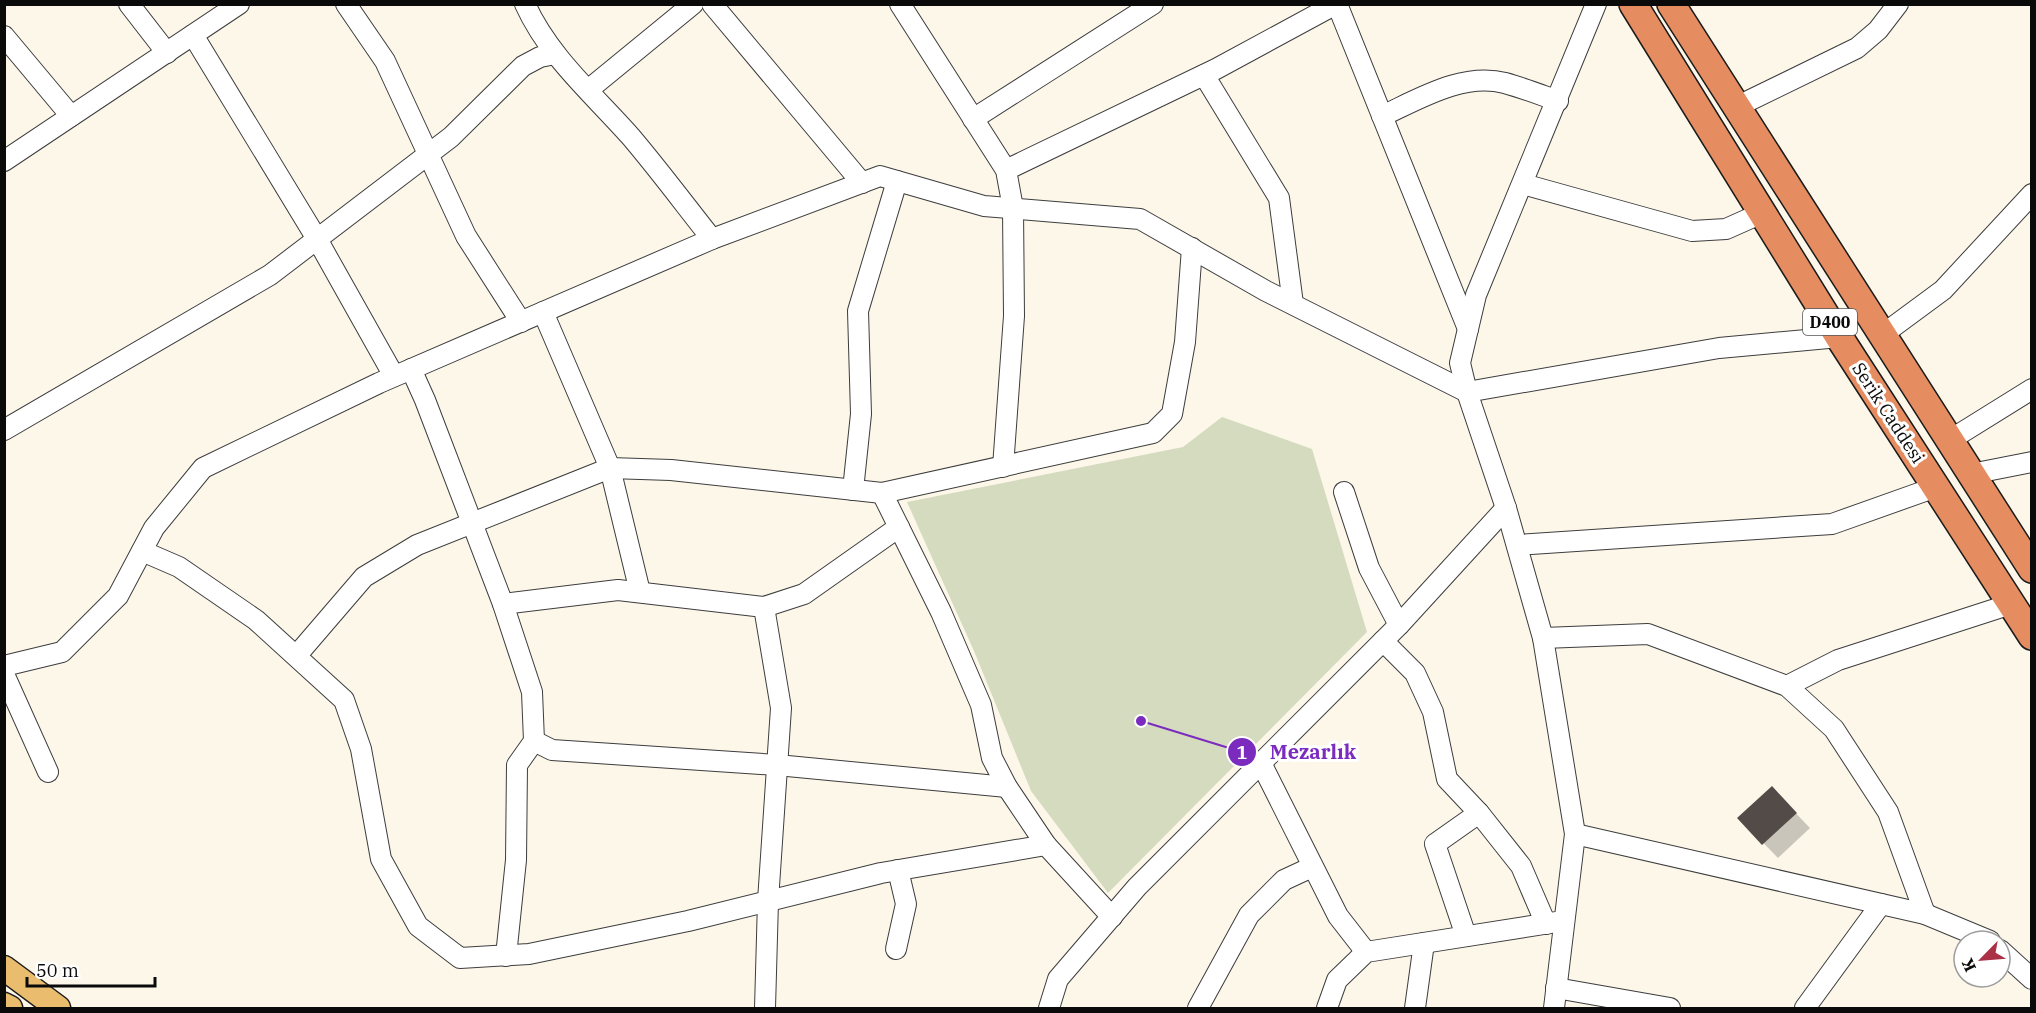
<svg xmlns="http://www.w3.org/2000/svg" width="2036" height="1013" font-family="'IBM Plex Serif',serif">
<rect width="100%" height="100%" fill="#fdf7ea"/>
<polygon fill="#d5dbbe" points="1222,417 1312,449 1367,632 1108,893 1031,791 974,651 907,502 1183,447"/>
<polygon fill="#0003" points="1786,803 1810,828 1778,858 1739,818"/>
<polygon fill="#524b48" points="1772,786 1797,813 1762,845 1737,818"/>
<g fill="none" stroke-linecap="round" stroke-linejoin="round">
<g stroke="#3d3d3d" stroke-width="22">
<g id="minor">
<polyline points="129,4 167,53"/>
<polyline points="346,4 385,61 466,236 521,322"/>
<path d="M525,4c24,53 68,90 106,133 28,33 54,68 81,102"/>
<polyline points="712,4 862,183"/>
<polyline points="900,4 1006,170 1013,208 1014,316 1003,467"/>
<polyline points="1337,4 1468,329"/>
<polyline points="193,35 317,239 394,376"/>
<polyline points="4,36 71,116"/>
<polyline points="1204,75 1279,198 1293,304"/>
<polyline points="588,90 693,4"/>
<polyline points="1736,107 1857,48 1878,30 1898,4"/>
<path d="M1382,116c37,-17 81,-44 123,-33 18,5 36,12 53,18"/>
<polyline points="973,119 1153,4"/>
<polyline points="4,161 239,4"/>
<polyline points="1006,170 1216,69 1336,4"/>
<polyline points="1523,184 1692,231 1726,229 1762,213"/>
<polyline points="543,312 610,468 640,592"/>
<polyline points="1882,335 1943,290 2032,194"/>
<polyline points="411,369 425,400 503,604 532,692 534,741 517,765 516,860 506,956"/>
<polyline points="4,430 270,275 451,137 523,66 540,57 555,54"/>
<polyline points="1950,440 2032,389"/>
<polyline points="1971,474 2032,462"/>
<polyline points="853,490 861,414 858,311 897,181"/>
<polyline points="1344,492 1369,568 1399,625"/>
<polyline points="882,493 941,612 981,705 992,758 1007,787 1046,845 1112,917"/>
<polyline points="1517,545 1832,524 1936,487"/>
<polyline points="142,551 179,567 256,620 344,700 361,749 381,859 418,926 460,958 529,954 688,921 881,873 1046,845"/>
<polyline points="503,604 618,590 764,607 804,594 899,527"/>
<polyline points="764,607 781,708 768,901 765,1008"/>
<polyline points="1543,638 1648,634 1787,686 1834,729 1888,812 1925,914"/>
<polyline points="1383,641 1415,673 1433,712 1447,779 1479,813 1435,844 1466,936"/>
<polyline points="297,655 364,577 417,545 610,468 671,470 882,493 1153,433 1172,414 1185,342 1192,248"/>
<polyline points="4,666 62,652 118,596 154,528 203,468 379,383 712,239 880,176 984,206 1140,219 1266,291 1467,392 1719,348 1839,337"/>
<polyline points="4,674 48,772"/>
<polyline points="1787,686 1838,660 2011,604"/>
<polyline points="534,741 552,750 777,765 1007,787"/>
<polyline points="1261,763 1338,916 1366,952"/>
<polyline points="1479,813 1521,866 1546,924"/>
<polyline points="1575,834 1925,914 1990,941"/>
<polyline points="896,949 906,904 898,870"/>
<polyline points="2000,950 2032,979"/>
<polyline points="1556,988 1670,1008"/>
<polyline points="1049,1008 1058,979 1137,887 1399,625 1506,508"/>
<polyline points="1198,1008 1249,915 1284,880 1312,867"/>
<polyline points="1327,1008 1337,980 1366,952 1563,921"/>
<polyline points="1415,1008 1424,943"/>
<polyline points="1554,1008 1575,834 1543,638 1506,508 1467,392 1460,363 1476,295 1596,4"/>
<polyline points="1805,1008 1881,904"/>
</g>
</g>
<g stroke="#1b1b1b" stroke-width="27">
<g id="major">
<polyline points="4,968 58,1008"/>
<polyline points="4,1005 10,1008"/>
</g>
</g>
<g stroke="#1b1b1b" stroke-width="30">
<g id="highway">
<polyline points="1633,4 1839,337 2032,636"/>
<polyline points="1671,4 2032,569"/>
</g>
</g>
<use href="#minor" stroke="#fff" stroke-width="20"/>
<use href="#major" stroke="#eabc6d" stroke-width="24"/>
<use href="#highway" stroke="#e58d60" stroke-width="27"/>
</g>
<g text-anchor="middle" stroke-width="6" stroke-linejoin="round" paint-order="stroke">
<rect fill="#fff" stroke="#545454" stroke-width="1.5" x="1803" y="309" width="54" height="26" rx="4.5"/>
<g font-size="16" font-weight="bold" fill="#0a0a0a">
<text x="1830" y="328">D400</text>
</g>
<g font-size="18" fill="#0a0a0a" stroke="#fff">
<text transform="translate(1888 413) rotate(57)" y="6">Serik Caddesi</text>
</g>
</g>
<path fill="none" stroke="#7b2cbf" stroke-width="2" d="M1141 721L1242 752"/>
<g fill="#7b2cbf" stroke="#fff" stroke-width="2">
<circle cx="1141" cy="721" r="6"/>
<circle cx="1242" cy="752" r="15"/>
</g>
<g font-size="18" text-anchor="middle" font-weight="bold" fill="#fff">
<text x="1242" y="759">1</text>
</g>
<g font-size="20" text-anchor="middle" font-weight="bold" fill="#7b2cbf" stroke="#fff" stroke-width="6" stroke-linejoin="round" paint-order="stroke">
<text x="1313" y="759">Mezarlık</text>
</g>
<rect width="2036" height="1013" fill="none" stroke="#0a0a0a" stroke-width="12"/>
<g transform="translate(1982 959) rotate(245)"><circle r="28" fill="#ffffff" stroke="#9d9d9d" stroke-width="1.5"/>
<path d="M0-4.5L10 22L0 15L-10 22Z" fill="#ab3246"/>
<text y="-9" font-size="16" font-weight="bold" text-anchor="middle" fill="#0a0a0a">K</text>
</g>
<path d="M27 977v9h128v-9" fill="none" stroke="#0a0a0a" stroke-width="3"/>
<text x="36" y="977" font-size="18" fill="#0a0a0a" stroke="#ffffff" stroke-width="4.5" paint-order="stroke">50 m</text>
</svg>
